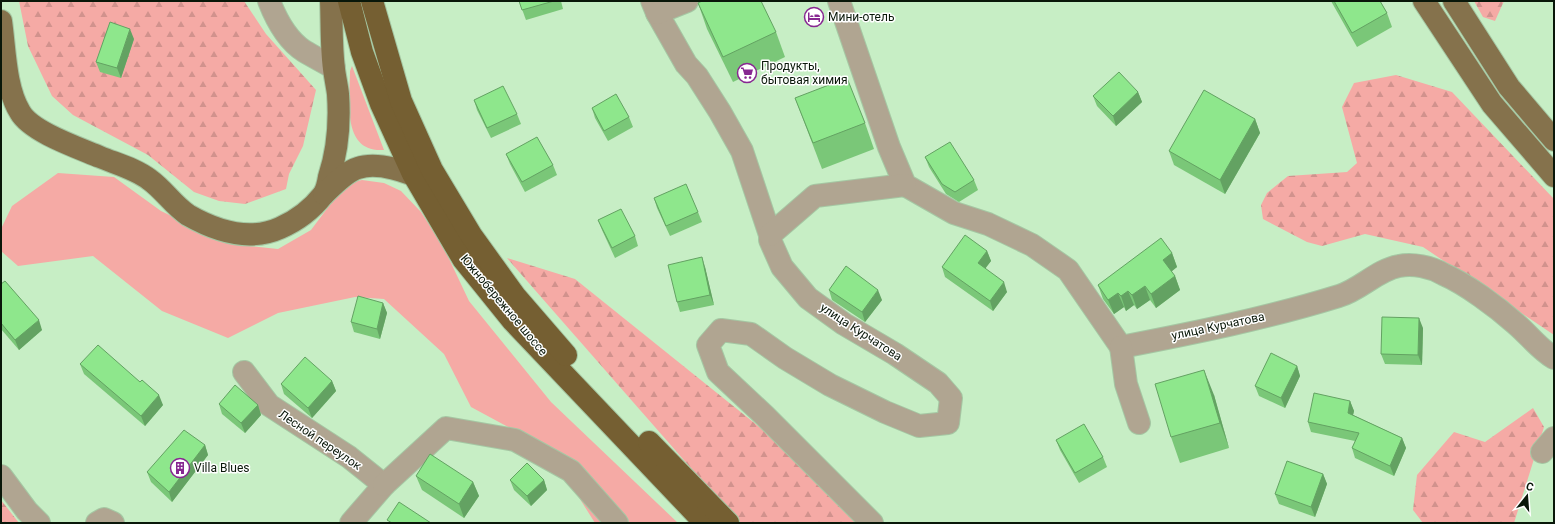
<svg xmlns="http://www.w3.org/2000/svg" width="1555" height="524" font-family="Roboto,sans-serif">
<defs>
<pattern id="forest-firs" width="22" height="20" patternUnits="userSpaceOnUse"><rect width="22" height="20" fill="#f5aaa5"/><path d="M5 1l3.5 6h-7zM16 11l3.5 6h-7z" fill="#d1928d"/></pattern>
</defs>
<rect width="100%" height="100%" fill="#c7eec5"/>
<g fill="#f5aaa5">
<path d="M352,66l32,84c-43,3 -34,-51 -34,-79z"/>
<polygon points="58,173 114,177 161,211 230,244 278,249 311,230 335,198 350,183 362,180 384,183 401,191 421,212 443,246 469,301 551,402 678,523 595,523 573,488 527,437 471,407 444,354 384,299 355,297 278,313 228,338 162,311 93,256 18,266 1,251 1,229 12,206"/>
</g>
<g fill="url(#forest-firs)">
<polygon points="19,1 244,1 266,34 316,90 303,146 289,174 286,189 245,204 219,201 194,192 148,155 73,115 52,96 28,46"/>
<polygon points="1474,1 1504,1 1495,21 1483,17"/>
<polygon points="1396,75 1452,92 1554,199 1554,335 1423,247 1365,234 1322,246 1307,242 1263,219 1261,205 1267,193 1288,176 1347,172 1357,163 1342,107 1354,83"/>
<polygon points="507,258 575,279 879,523 739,523"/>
<polygon points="1533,408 1544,427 1514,523 1423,523 1413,510 1417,475 1454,432 1485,442"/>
<polygon points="1,500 19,523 1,523"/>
</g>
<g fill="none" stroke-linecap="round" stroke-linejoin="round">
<g stroke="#a5c7a3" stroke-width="24">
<g id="minor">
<path d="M269,1c7,18 18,39 35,50 10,6 20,11 30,17"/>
<polyline points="652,1 657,13 686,64 697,76 720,112 742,151 770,235 770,240 782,267 808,298 844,324 895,354 938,383 951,398 948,423 919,426 885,412 830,385 785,358 751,334 721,330 708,345 718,372 765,416 872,523"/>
<path d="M839,1l50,146 16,38 49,28 34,11 44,21 36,25 53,77c73,-14 147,-29 218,-51 21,-6 38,-26 60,-30 14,-3 32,1 44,8 23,10 54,33 73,50 13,11 23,25 38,34"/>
<polyline points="657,13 687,1"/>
<polyline points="770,235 815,196 905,185"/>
<polyline points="1121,347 1126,384 1139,423"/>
<polyline points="244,372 269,405 349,457 384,485 351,523"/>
<polyline points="1542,452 1554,438"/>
<polyline points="1,476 27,511 39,523"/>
<polyline points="384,485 446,428 515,440 571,471 617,523"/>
<polyline points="97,523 104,519 113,523"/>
</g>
</g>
<g stroke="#a5c7a3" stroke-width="24">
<g id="major">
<polyline points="1424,1 1492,104 1554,176"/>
<polyline points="1454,1 1509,87 1554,140"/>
<path d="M1,21c4,27 4,67 19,91 11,20 59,36 80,45 17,7 36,12 50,23 14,10 23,25 38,35 28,16 61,27 92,13 16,-7 32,-19 43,-33 3,-4 5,-12 6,-18 9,-27 11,-54 9,-83 -1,-8 -3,-17 -4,-25 -3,-23 -2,-46 -3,-68"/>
<path d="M324,194c10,-9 21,-22 34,-26 20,-7 51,4 68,13"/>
</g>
</g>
<g stroke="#a5c7a3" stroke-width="24">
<g id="highway">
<polyline points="349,1 362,52 381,104 413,174 463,259 513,321 705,523"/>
<polyline points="372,1 401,101 432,170 471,235 515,296 566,355"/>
<polyline points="649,442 728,523"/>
</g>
</g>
<use href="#minor" stroke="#b0a591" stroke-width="22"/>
<use href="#major" stroke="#85724c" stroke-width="22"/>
<use href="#highway" stroke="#755f32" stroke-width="22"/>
</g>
<g fill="#7ac778">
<polygon points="519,1 561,1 563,9 526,20"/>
<polygon points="1331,1 1380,1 1387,13 1392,27 1357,47"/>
<polygon points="698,3 776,32 785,57 733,82 707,29"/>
<polygon points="134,39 121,78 100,72 96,62"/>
<polygon points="1138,92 1142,102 1116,126 1097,106 1093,96"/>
<polygon points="795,98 865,123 874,149 822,169"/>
<polygon points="474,100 517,114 521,124 491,138 477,110"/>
<polygon points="592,108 629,117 633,127 608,141 595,118"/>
<polygon points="1255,119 1260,133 1225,194 1174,165 1169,151"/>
<polygon points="506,154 553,165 557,175 525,192 510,164"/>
<polygon points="925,157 974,180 978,190 959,202 946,194 929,167"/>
<polygon points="654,198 698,212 702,222 670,236 657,208"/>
<polygon points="598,220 635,236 638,246 615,258 602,230"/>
<polygon points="987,251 991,261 985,268 1007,292 993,311 945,277 942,267"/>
<polygon points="1172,253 1177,267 1171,272 1175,276 1180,290 1156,308 1150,300 1137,309 1134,305 1126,311 1124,307 1114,314 1103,299 1098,285"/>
<polygon points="705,267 714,305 680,312 677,302"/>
<polygon points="1,284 42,330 19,350 1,329"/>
<polygon points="829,290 882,300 865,322 832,300"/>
<polygon points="383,303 387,313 380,339 354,332 351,322"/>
<polygon points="1423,328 1422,365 1385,364 1381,354"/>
<polygon points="80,364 163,405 145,426 84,374"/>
<polygon points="1297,366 1300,376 1285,408 1259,396 1255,386"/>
<polygon points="332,381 336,391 312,418 284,394 281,384"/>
<polygon points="1214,395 1229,448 1180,463 1171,437"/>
<polygon points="1350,401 1354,411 1353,415 1402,438 1406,448 1394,476 1355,458 1352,448 1355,441 1311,432 1308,422"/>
<polygon points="219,404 258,405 261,415 245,433 222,414"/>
<polygon points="1056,440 1103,457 1107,467 1079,483 1060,450"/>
<polygon points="205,445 208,455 172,502 151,482 147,472"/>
<polygon points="1323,474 1327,484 1315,517 1279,504 1275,494"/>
<polygon points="416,476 473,482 479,496 464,518 422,490"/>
<polygon points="510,480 544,480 547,490 531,506 514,490"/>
</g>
<g fill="#63a262">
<polygon points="130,29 134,39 121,78 117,68"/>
<polygon points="1138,92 1142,102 1116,126 1113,116"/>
<polygon points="1255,119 1260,133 1225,194 1220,180"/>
<polygon points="987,251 991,261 982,273 978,263"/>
<polygon points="1172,253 1177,267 1168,274 1163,260"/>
<polygon points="702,257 705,267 714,305 710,295"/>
<polygon points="1175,276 1180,290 1156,308 1151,294"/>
<polygon points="1004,282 1007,292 993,311 990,301"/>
<polygon points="1145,286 1150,300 1137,309 1132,295"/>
<polygon points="878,290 882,300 865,322 862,312"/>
<polygon points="1128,291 1134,305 1126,311 1121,296"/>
<polygon points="1118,293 1124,307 1114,314 1108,300"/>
<polygon points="383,303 387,313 380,339 377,329"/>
<polygon points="1419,318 1423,328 1422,365 1418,355"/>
<polygon points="39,320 42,330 19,350 15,340"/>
<polygon points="1297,366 1300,376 1285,408 1281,398"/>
<polygon points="1204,370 1214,395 1229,448 1220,423"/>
<polygon points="332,381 336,391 312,418 308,408"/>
<polygon points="159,395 163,405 145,426 141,416"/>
<polygon points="1350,401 1354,411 1351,423 1348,413"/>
<polygon points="258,405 261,415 245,433 241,423"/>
<polygon points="1402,438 1406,448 1394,476 1390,466"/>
<polygon points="205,445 208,455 172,502 169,492"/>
<polygon points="1323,474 1327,484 1315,517 1311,507"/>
<polygon points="544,480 547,490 531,506 527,496"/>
<polygon points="473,482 479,496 464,518 459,504"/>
</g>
<g fill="#8ee78c" stroke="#63a262">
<polygon points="519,1 554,1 522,10"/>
<polygon points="702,1 761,1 776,32 723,57 698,3"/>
<polygon points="1334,1 1380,1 1387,13 1352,33"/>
<polygon points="110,22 130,29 117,68 96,62"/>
<polygon points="1119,72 1138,92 1113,116 1093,96"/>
<polygon points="847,78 865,123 813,143 795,98"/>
<polygon points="503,86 517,114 487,128 474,100"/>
<polygon points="1204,90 1255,119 1220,180 1169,151"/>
<polygon points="616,94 629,117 604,131 592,108"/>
<polygon points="537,137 553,165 522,182 506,154"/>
<polygon points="950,142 974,180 955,192 942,184 925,157"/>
<polygon points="686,184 698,212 666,226 654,198"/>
<polygon points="621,209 635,236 612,248 598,220"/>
<polygon points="965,235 987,251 978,263 1004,282 990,301 942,267"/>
<polygon points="1161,238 1172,253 1163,260 1175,276 1151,294 1145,286 1132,295 1128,291 1121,296 1118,293 1108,300 1098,285"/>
<polygon points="702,257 710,295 677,302 668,265"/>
<polygon points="846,266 878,290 862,312 829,290"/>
<polygon points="5,281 39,320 15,340 1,323 1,284"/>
<polygon points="358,296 383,303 377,329 351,322"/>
<polygon points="1382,317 1419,318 1418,355 1381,354"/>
<polygon points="98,345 140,382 142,380 159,395 141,416 80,364"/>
<polygon points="1271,353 1297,366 1281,398 1255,386"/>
<polygon points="305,357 332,381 308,408 281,384"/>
<polygon points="1204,370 1220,423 1171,437 1155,384"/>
<polygon points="235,385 258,405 241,423 219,404"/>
<polygon points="1314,393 1350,401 1348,413 1402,438 1390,466 1352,448 1359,433 1308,422"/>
<polygon points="1084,424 1103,457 1075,473 1056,440"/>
<polygon points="184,430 205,445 169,492 147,472"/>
<polygon points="430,454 473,482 459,504 416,476"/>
<polygon points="1287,461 1323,474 1311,507 1275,494"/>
<polygon points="527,463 544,480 527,496 510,480"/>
<polygon points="399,502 431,523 392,523 387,520"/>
</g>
<defs>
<g id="hotel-ring" transform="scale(1)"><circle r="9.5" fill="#fff" stroke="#872791" stroke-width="1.5"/><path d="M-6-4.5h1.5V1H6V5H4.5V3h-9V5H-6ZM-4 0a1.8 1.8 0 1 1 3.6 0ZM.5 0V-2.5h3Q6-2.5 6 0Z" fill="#872791"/></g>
<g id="supermarket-ring" transform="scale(1)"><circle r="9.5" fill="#fff" stroke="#872791" stroke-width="1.5"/><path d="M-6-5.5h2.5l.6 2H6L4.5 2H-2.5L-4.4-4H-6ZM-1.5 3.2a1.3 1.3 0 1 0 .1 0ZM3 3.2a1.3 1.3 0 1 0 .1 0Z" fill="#872791"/></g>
<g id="building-ring" transform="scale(1)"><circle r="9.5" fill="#fff" stroke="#872791" stroke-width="1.5"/><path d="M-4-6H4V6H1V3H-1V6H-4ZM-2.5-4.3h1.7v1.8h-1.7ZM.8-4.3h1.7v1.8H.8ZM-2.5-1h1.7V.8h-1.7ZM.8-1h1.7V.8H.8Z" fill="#872791"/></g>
</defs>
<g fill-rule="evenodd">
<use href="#hotel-ring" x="814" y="17"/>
<use href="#supermarket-ring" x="747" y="73"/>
<use href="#building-ring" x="180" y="468"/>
</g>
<g text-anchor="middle" stroke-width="3" stroke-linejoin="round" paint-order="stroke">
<g font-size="12" fill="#091709" stroke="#fff" text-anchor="start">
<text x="828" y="21">Мини-отель</text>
<text x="761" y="70">Продукты,<tspan x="761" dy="14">бытовая химия</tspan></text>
<text x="194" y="472">Villa Blues</text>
</g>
<g font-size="12" fill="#091709" stroke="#fff">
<text transform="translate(504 305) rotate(50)" y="4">Южнобережное шоссе</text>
<text transform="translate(1218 326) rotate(-12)" y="4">улица Курчатова</text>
<text transform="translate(861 332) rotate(33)" y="4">улица Курчатова</text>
<text transform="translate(320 440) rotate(34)" y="4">Лесной переулок</text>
</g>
</g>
<rect width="1555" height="524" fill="none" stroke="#091709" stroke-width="4"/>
<g transform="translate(1527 496) rotate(17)" stroke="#ffffff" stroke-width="3" paint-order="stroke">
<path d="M0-3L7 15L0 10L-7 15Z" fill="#091709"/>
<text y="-6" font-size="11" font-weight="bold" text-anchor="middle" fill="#091709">С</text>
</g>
</svg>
